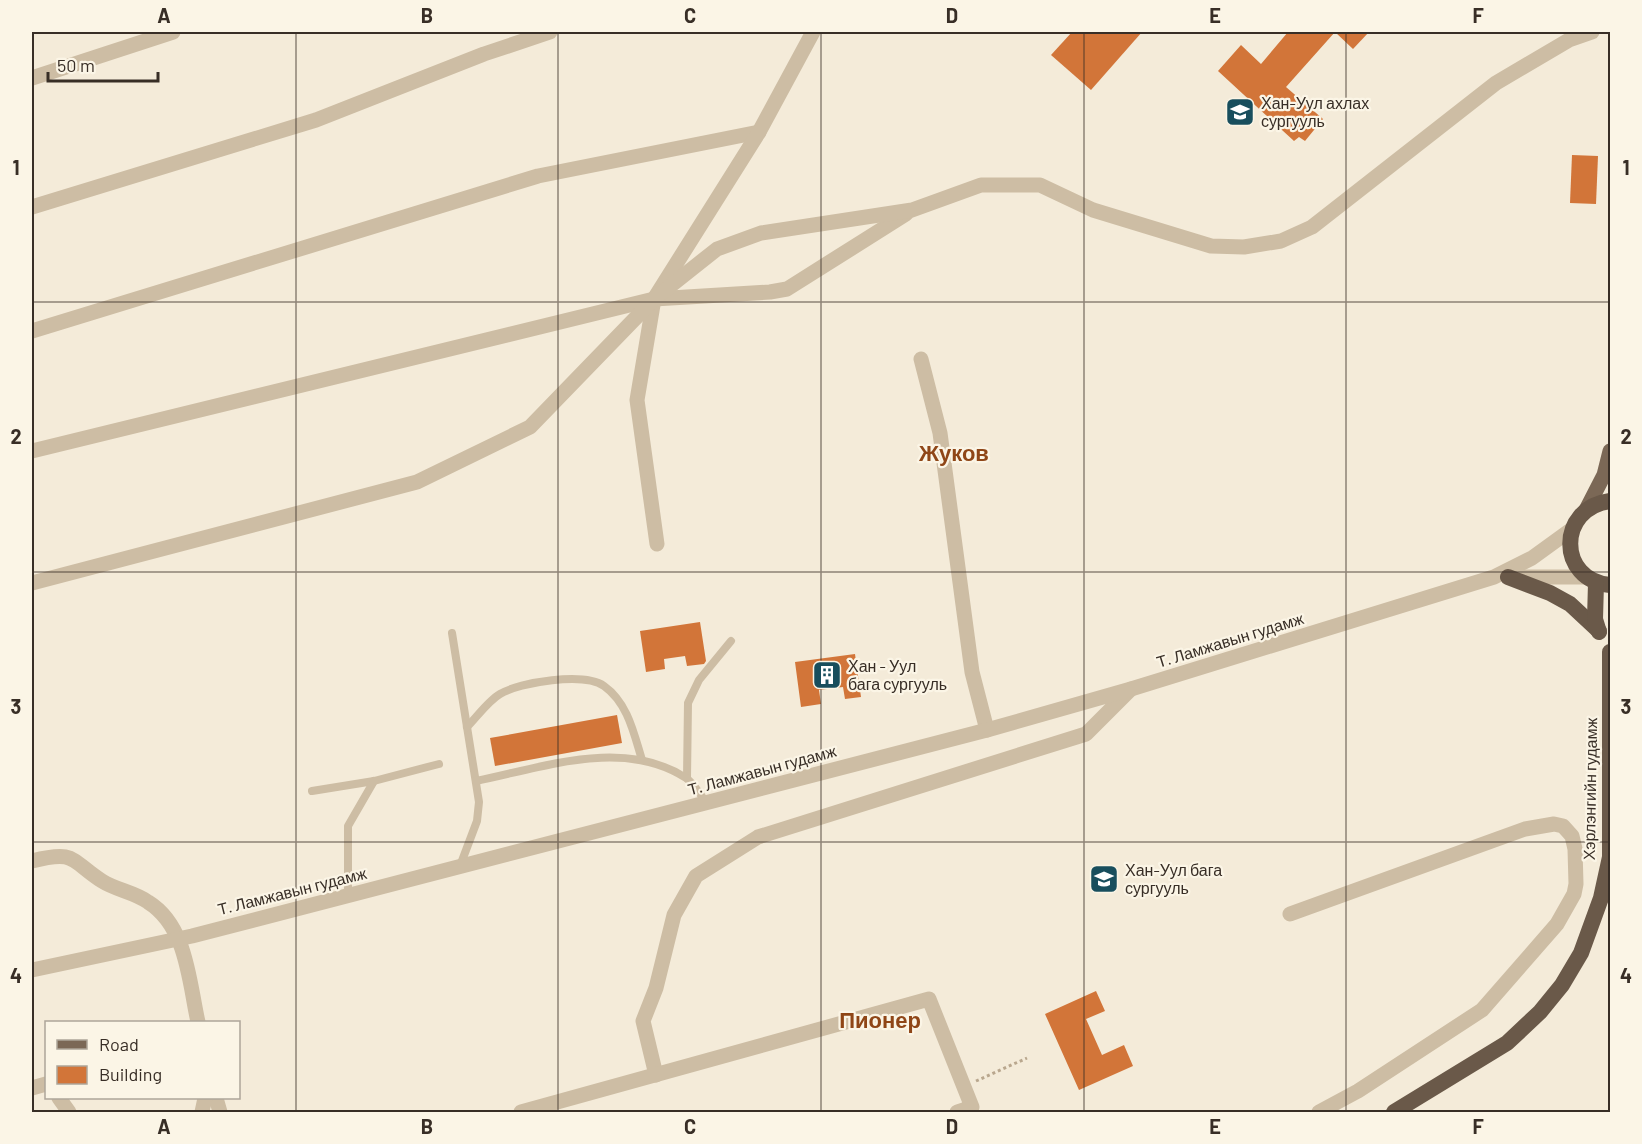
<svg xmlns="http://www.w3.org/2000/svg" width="1642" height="1144" font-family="Barlow,sans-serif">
<rect width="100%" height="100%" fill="#f4ebd9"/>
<g fill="#d27539">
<polygon points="1072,32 1142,32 1091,90 1051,55"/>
<polygon points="1288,32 1335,32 1286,87 1323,119 1305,141 1299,137 1294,141 1218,71 1241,45 1261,64"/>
<polygon points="1335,32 1369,32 1353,49"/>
<polygon points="1572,155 1598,156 1596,204 1570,203"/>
<polygon points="700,622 706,661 704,664 687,666 685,656 664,659 665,669 646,672 640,631"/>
<polygon points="855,654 861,697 845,699 843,687 819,690 821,704 801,707 795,662"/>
<polygon points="617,715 622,743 495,766 490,738"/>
<polygon points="1096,991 1105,1011 1086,1019 1102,1055 1124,1045 1133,1066 1079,1090 1045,1014"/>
</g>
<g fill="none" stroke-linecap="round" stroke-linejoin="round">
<polyline stroke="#b9a78e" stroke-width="3" stroke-dasharray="3 3" stroke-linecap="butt" points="976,1081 1027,1058"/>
<g stroke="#cdbda4" stroke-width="8">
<polyline points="452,633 479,802 477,821 460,866"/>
<path d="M467,727c10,-10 21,-26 33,-33 20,-12 84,-22 104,-8 24,17 30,48 38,74"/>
<polyline points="687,778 688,703 699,680 731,641"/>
<path d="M476,781c66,-13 147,-44 210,-3 8,5 14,17 21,25"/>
<polyline points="312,791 374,781 439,764"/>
<polyline points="348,895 348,826 374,781"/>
</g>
<g stroke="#cdbda4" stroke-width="15">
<polyline points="32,78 173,32"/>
<polyline points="32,207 316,120 484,54 550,32"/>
<polyline points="32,331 538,176 759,132"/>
<polyline points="921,359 940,433 972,672 987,730"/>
<polyline points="32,451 654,299 770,292 787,289 906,214"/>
<polyline points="657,544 637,400 654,299 759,132 813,32"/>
<polyline points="32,583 417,482 530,427 654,299 717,249 761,233 912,210 981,185 1040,185 1093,210 1211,246 1244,247 1281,241 1312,227 1496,83 1569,40 1592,32"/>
<path d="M32,861c44,-11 38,-1 70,20 14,9 32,11 46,21 39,24 41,80 50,120"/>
<polyline points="1290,914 1525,829 1554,824 1563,826 1572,836 1575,849 1576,884 1574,894 1557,924 1482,1010 1358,1091 1319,1112"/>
<polyline points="656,1075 643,1021 656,988 674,915 696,876 758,837 1086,734 1131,689"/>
<polyline points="32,1088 46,1084"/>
<polyline points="59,1098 69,1112"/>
<polyline points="216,1098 220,1112"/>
<polyline points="202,1112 205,1098"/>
<polyline points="521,1112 929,999 972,1107 957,1112"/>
</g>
<g stroke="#cdbda4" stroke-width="15">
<polyline points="1509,577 1586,577"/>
<polyline points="32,970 192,936 987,730 1131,689 1494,577 1532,558 1572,529"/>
</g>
<polyline stroke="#7b6856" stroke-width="15" points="1586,510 1604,475 1610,451"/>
<g stroke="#6a5949" stroke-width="16">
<path d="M1610,501c-53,7 -53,79 0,84"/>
<polyline points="1508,577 1550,593 1570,604 1599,631"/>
<polyline points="1596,583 1595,619 1599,632"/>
<polyline points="1394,1112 1507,1043 1540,1012 1562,985 1581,953 1601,898 1610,857 1610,652"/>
</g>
</g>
<path fill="none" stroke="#382e26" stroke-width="1.5" stroke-opacity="0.55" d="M296,32v1080M558,32v1080M821,32v1080M1084,32v1080M1346,32v1080M32,302h1578M32,572h1578M32,842h1578"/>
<defs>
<g id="school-square" transform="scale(1.5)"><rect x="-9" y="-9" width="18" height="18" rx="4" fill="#184e5d" stroke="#fbf5e6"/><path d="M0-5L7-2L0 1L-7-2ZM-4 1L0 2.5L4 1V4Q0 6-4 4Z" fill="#fff"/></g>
<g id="building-square" transform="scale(1.5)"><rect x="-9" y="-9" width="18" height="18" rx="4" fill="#184e5d" stroke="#fbf5e6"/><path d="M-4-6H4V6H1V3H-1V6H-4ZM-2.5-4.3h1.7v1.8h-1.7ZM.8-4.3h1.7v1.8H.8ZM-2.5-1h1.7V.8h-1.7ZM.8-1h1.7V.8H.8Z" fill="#fff"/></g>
</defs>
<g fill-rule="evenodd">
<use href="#school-square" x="1240" y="112"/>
<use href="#building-square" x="827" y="675"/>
<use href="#school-square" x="1104" y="879"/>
</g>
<g text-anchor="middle" stroke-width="4.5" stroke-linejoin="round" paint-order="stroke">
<g font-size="16" fill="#382e26" stroke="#fbf5e6" text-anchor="start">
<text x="1261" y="109">Хан-Уул ахлах<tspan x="1261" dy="18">сургууль</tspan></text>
<text x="848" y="672">Хан - Уул<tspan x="848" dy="18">бага сургууль</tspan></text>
<text x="1125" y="876">Хан-Уул бага<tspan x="1125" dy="18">сургууль</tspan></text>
</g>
<g font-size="16" fill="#382e26" stroke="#fbf5e6">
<text transform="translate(1230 640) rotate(-17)" y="6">Т. Ламжавын гудамж</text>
<text transform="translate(762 770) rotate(-15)" y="6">Т. Ламжавын гудамж</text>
<text transform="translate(1590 789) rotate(-89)" y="6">Хэрлэнгийн гудамж</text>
<text transform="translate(292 891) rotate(-14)" y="6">Т. Ламжавын гудамж</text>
</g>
<g font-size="22" font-weight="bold" fill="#8f4617" stroke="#fbf5e6">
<text x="954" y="461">Жуков</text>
<text x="880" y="1028">Пионер</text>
</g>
</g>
<rect width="1642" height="1144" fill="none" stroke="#fbf5e6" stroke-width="66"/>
<rect x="45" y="1021" width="195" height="78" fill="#fbf5e6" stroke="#ada599" stroke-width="1.5"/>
<rect x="57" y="1040" width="30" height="9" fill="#7b6856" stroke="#ada599" stroke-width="1.5"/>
<text x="99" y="1051" font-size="18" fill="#382e26">Road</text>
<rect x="57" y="1066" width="30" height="18" fill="#d27539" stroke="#ada599" stroke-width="1.5"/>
<text x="99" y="1081" font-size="18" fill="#382e26">Building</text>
<path d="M48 72v9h110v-9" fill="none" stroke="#382e26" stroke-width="3"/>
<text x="57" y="72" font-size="18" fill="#382e26" stroke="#fbf5e6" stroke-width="4.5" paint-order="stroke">50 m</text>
<rect x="33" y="33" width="1576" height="1078" fill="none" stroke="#382e26" stroke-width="2"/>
<g font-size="20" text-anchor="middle" font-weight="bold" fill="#382e26">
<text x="164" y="23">A</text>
<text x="427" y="23">B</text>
<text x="690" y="23">C</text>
<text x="952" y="23">D</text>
<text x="1215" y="23">E</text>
<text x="1478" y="23">F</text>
<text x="16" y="175">1</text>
<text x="1626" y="175">1</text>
<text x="16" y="444">2</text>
<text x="1626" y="444">2</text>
<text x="16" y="714">3</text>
<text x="1626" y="714">3</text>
<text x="16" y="983">4</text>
<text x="1626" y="983">4</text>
<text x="164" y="1134">A</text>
<text x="427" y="1134">B</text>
<text x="690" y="1134">C</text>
<text x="952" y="1134">D</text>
<text x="1215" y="1134">E</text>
<text x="1478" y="1134">F</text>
</g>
</svg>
